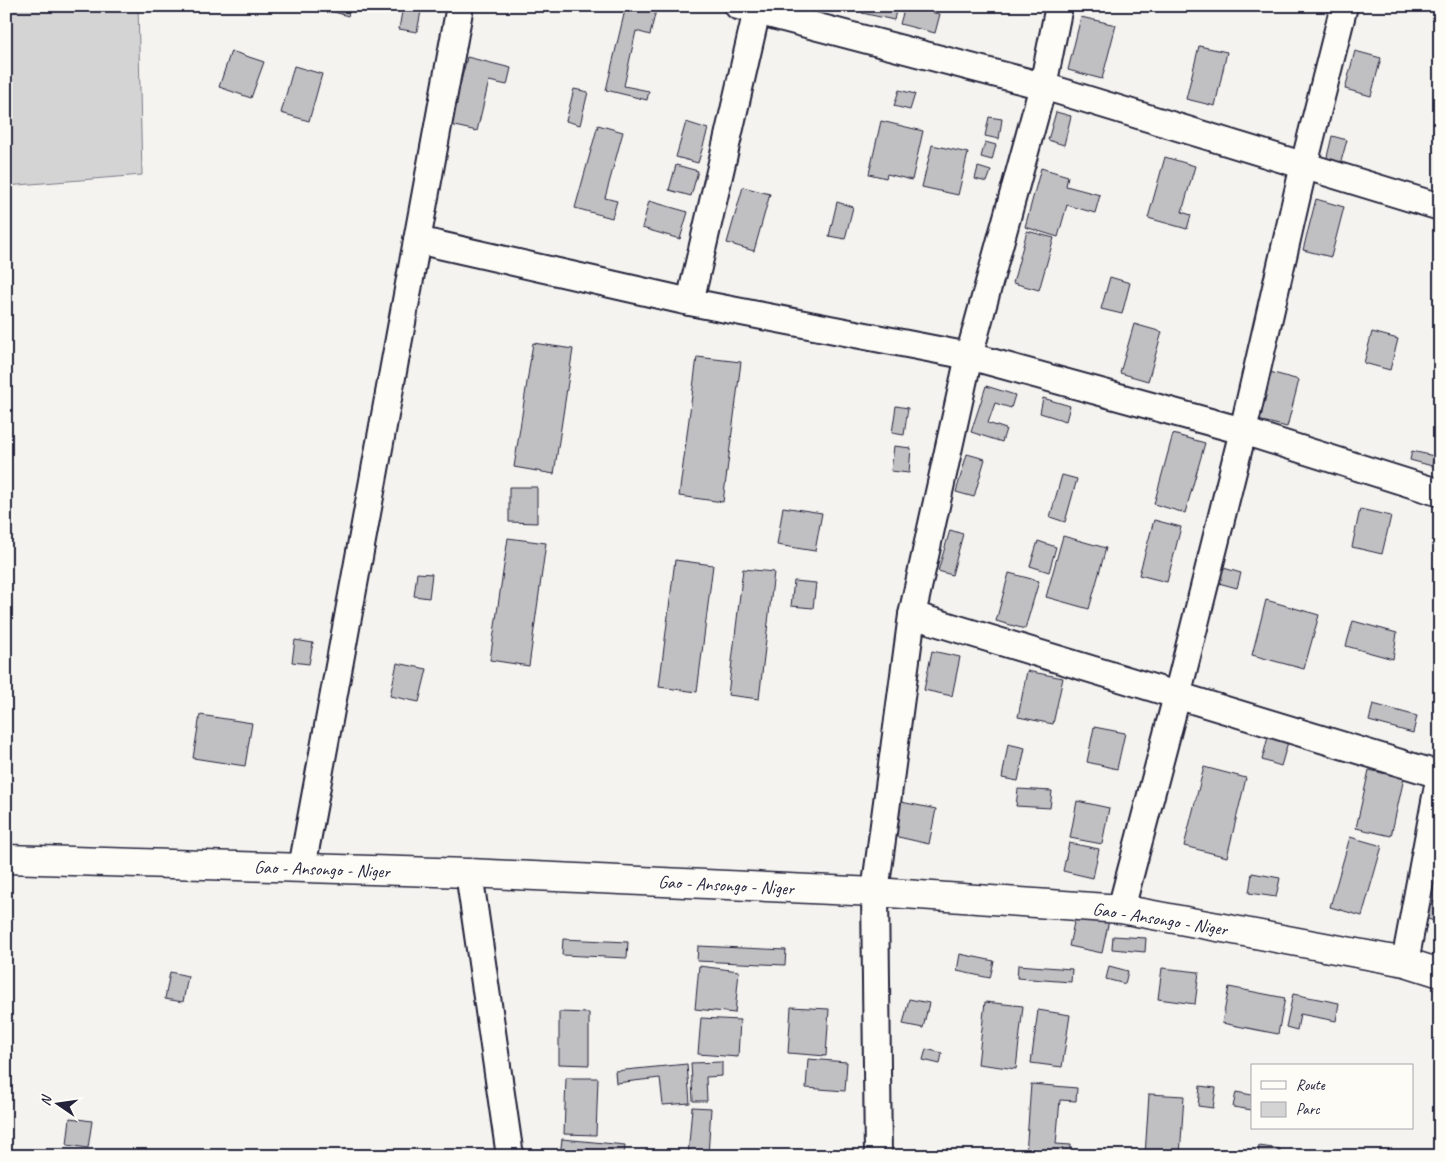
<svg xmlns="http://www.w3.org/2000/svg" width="1446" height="1162" font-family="Caveat,sans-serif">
<rect width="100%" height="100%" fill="#f4f3ef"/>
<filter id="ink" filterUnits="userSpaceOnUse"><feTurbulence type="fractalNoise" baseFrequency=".02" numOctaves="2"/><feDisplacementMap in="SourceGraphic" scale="10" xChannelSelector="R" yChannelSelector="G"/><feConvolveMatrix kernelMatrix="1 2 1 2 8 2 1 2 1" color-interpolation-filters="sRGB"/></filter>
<g filter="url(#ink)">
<polygon fill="#d5d4d5" stroke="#7c7b88" points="6,6 138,6 142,175 6,186"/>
<g fill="#c0bfc2" stroke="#22223b">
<polygon points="314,6 351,6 348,16"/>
<polygon points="403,6 422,6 417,32 399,29"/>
<polygon points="626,6 657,6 650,35 636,31 624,86 649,91 647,100 606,90"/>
<polygon points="864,6 897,6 894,20 862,13"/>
<polygon points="905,6 936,6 934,13 940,14 935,33 900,24"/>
<polygon points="1081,17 1116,25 1102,79 1068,70"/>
<polygon points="1199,46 1227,52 1215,106 1186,99"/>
<polygon points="231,51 264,62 251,98 219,87"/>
<polygon points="1355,51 1381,58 1371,96 1345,89"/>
<polygon points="467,57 511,68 507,85 489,81 477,131 450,125"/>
<polygon points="294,66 322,74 309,121 281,113"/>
<polygon points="574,89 588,92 580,125 566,121"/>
<polygon points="899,90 915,94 910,110 894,106"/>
<polygon points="1056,112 1071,116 1064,145 1048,140"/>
<polygon points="989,117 1002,119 999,139 985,136"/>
<polygon points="881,121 923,131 912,180 887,174 886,178 869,174"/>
<polygon points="686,122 708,129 698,163 676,157"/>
<polygon points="598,125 623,132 605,198 617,201 612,218 575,208"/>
<polygon points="1332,136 1347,140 1340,165 1326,161"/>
<polygon points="985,142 996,145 992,160 981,157"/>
<polygon points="932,145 968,153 958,195 922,187"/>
<polygon points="1165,157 1195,166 1182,212 1191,215 1187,229 1148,218"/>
<polygon points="676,165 698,171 691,196 669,190"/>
<polygon points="978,167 991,171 987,182 975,179"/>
<polygon points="1041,168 1068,176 1066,186 1100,195 1095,213 1067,205 1058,237 1025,227"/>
<polygon points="743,187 770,194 754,251 727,243"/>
<polygon points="1316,199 1344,207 1331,257 1303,250"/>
<polygon points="649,201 688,212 680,239 642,228"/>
<polygon points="837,202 853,207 845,239 829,236"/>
<polygon points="1027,231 1054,238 1039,290 1013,283"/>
<polygon points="1110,277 1130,283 1122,314 1101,309"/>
<polygon points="1134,324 1162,332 1148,381 1120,373"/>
<polygon points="1372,332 1398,339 1390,370 1364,363"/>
<polygon points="533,343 573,349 554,474 514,467"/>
<polygon points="697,357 741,362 723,502 679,496"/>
<polygon points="1270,372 1299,380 1287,427 1258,420"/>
<polygon points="986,386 1015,395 1011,408 995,403 988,423 1006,429 1002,442 971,432"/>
<polygon points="1043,398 1070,406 1066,421 1040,413"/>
<polygon points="896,406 908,408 904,435 892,433"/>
<polygon points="1173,434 1205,443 1185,513 1154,504"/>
<polygon points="894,446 911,448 909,473 891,471"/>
<polygon points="1412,451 1434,456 1432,466 1410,460"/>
<polygon points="967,454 985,459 974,497 956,492"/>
<polygon points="1062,475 1077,479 1065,522 1050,517"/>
<polygon points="509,487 537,487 537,523 509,522"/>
<polygon points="783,507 822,513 815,551 777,545"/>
<polygon points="1360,509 1391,516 1382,554 1352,547"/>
<polygon points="1154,520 1181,527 1167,582 1139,575"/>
<polygon points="950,530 963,534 952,575 938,571"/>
<polygon points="1063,536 1106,548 1089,609 1046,597"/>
<polygon points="508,538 546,543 529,666 490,660"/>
<polygon points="1038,541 1056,547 1049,572 1030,566"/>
<polygon points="675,560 713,565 697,692 659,687"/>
<polygon points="1220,567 1241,573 1237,588 1215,582"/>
<polygon points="743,569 774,572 759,699 728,695"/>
<polygon points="417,573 432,574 429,598 414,596"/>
<polygon points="1009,573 1039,581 1025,629 996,621"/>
<polygon points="794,581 816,583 813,608 791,606"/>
<polygon points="1266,600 1319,615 1304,669 1252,655"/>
<polygon points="1353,621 1397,633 1393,659 1346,646"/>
<polygon points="295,640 313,643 309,664 292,662"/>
<polygon points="932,651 960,657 952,696 924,690"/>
<polygon points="397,663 427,669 419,702 390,696"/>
<polygon points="1027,671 1063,678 1053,724 1018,717"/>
<polygon points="1373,704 1417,716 1413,733 1369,721"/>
<polygon points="200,715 252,723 245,766 193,758"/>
<polygon points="1094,727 1125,733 1117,769 1087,762"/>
<polygon points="1268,737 1288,742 1281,766 1262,760"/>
<polygon points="1008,744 1025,748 1018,781 1002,778"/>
<polygon points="1204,767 1246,778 1227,857 1184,846"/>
<polygon points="1369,770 1404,778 1391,836 1356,828"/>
<polygon points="1018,789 1052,791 1050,808 1016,806"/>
<polygon points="1077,801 1109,808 1102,844 1070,838"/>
<polygon points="901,802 936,809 929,844 894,836"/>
<polygon points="1350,837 1382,846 1362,916 1330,907"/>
<polygon points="1069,843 1099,849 1093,878 1063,871"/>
<polygon points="1252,873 1280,878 1276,897 1249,893"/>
<polygon points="1429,900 1440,904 1440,923 1422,917"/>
<polygon points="1076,913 1109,920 1102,953 1069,946"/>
<polygon points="1113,936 1146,938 1145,952 1112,949"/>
<polygon points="563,939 628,942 627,958 562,955"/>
<polygon points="698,946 786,950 785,965 697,961"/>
<polygon points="960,954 994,961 990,978 957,971"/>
<polygon points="1018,965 1072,969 1071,982 1017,978"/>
<polygon points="699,966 739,971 735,1013 695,1009"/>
<polygon points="1109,966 1128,971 1125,984 1106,979"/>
<polygon points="1162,968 1199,972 1195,1004 1158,999"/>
<polygon points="170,972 188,976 183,1002 165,999"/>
<polygon points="1229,987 1285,998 1278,1034 1222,1023"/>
<polygon points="1293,994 1339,1003 1336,1021 1300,1014 1297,1030 1286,1027"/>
<polygon points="909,999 929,1003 923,1028 903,1024"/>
<polygon points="985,1002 1023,1006 1016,1069 978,1064"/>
<polygon points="791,1007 829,1009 826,1056 788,1053"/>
<polygon points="1038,1010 1070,1015 1062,1067 1031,1063"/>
<polygon points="559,1012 589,1013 589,1065 559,1064"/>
<polygon points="701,1018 740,1020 738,1057 698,1054"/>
<polygon points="926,1049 942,1053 940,1064 923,1060"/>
<polygon points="808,1059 847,1062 845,1091 806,1088"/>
<polygon points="722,1062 722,1076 706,1077 707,1101 693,1101 691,1063"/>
<polygon points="687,1064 690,1103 663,1105 660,1078 616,1083 615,1071"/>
<polygon points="566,1078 598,1078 596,1135 564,1134"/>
<polygon points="1031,1084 1077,1088 1076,1101 1060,1100 1056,1144 1071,1145 1070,1156 1026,1155"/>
<polygon points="1200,1086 1216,1088 1213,1108 1198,1106"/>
<polygon points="1236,1092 1252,1095 1252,1110 1233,1107"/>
<polygon points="1149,1094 1184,1096 1180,1156 1145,1156"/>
<polygon points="692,1107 711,1108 708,1156 688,1156"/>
<polygon points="70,1118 92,1121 88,1148 67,1145"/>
<polygon points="562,1139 625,1145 624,1156 560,1156"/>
<polygon points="1259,1146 1280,1149 1279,1156 1258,1156"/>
<polygon points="645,1150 667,1153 667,1156 644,1156"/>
</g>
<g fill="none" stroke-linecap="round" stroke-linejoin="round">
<g stroke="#22223b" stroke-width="30">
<g id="minor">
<polyline points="738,6 1043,86 1440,207"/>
<polyline points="417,240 690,302 969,356 1243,431 1440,493"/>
<polyline points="690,302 758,6"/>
<polyline points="912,615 1440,775"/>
<polyline points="302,868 460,6"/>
<polyline points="469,873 510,1156"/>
<polyline points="1121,909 1177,696 1243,431 1304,165 1344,6"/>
<polyline points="1405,962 1440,775"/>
<polyline points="878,1156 875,892 912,615 969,356 1043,86 1059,6"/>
</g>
</g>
<g stroke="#22223b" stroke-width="31">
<polyline id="primary" points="6,859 469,873 875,892 1121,909 1405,962 1440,973"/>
</g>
<use href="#minor" stroke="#fdfcf7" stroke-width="26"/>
<use href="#primary" stroke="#fdfcf7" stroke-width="28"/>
</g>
</g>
<g text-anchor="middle" stroke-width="4" stroke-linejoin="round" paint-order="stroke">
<g font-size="18" fill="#22223b" stroke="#fdfcf7">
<text transform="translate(322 869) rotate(2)" y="6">Gao - Ansongo - Niger</text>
<text transform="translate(726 885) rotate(3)" y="6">Gao - Ansongo - Niger</text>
<text transform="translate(1160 919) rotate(9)" y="6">Gao - Ansongo - Niger</text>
</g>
</g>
<rect width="1446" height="1162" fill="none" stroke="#fdfcf7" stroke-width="25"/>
<rect x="12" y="12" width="1421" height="1137" fill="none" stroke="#22223b" stroke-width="2" filter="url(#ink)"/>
<rect x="1251" y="1064" width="162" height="65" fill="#fdfcf7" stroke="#a5a5ac"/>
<rect x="1261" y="1081" width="25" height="8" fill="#fdfcf7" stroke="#a5a5ac"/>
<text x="1296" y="1090" font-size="15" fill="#22223b">Route</text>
<rect x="1261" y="1102" width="25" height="15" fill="#d5d4d5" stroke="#a5a5ac"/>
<text x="1296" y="1114" font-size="15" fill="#22223b">Parc</text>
<g transform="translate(58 1104) rotate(283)" stroke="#fdfcf7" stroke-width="4" paint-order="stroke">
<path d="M0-4L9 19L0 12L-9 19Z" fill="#22223b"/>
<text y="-8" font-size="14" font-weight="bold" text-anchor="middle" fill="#22223b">N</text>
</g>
</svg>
